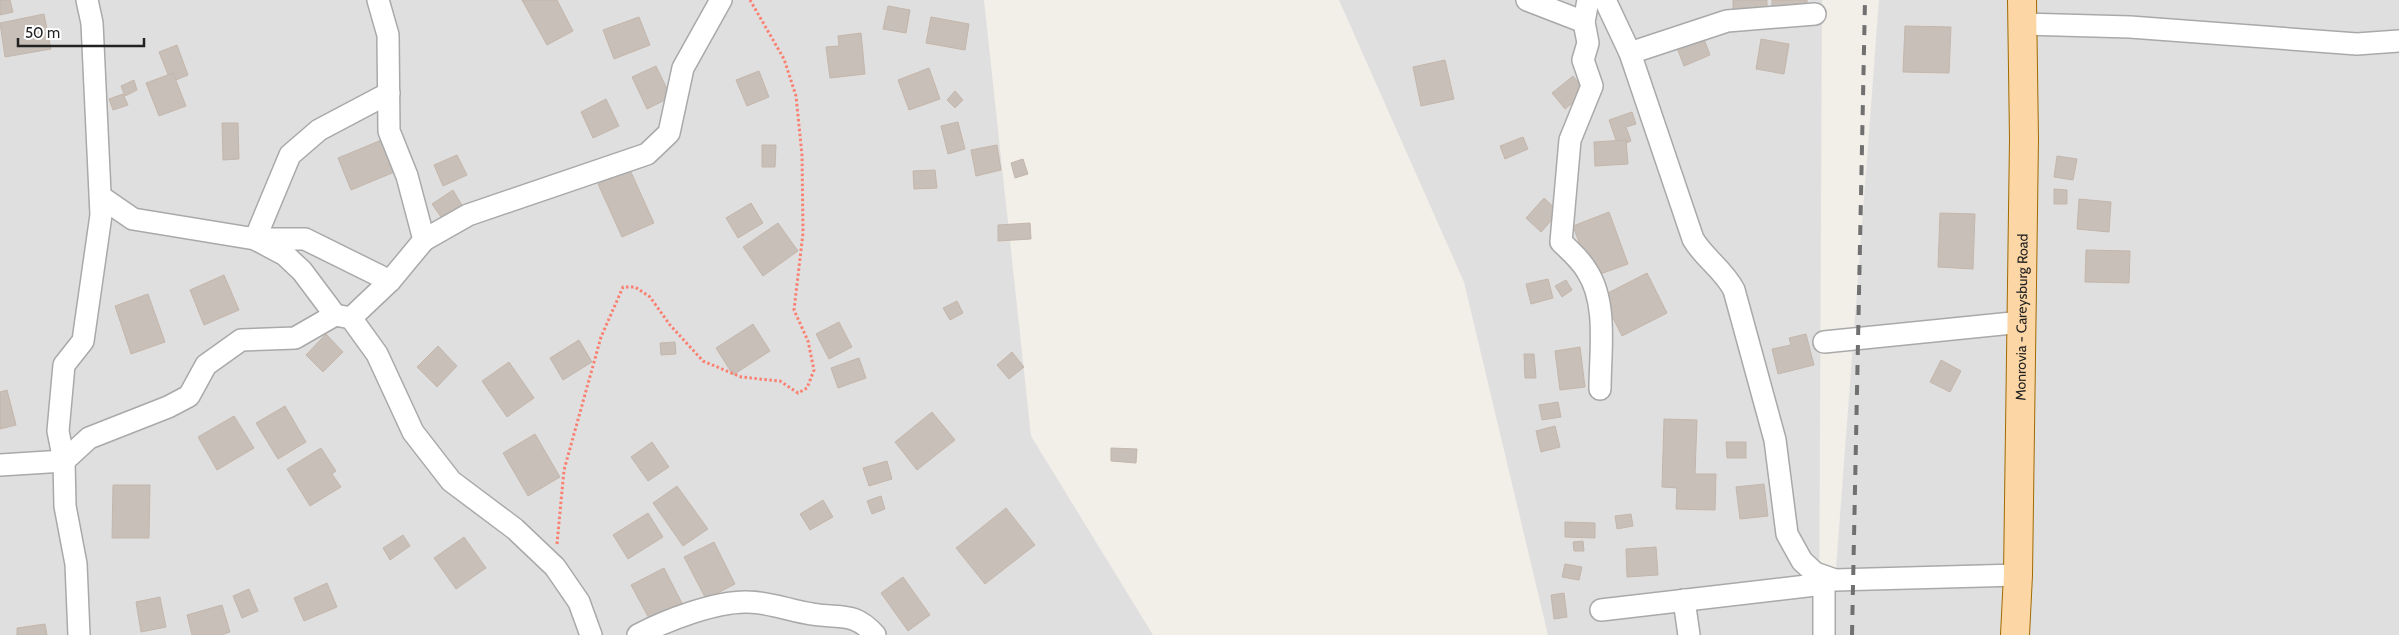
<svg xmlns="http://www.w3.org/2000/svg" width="2399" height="635" font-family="Cabin,sans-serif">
<rect width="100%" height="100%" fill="#f2efe9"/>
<g fill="#e0dfdf">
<polygon points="0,0 984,0 1031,436 1153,635 0,635"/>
<polygon points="1339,0 1822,0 1819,635 1548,635 1464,282"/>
<polygon points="1879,0 2399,0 2399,635 1831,635"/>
</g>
<g fill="#c7bfb8" stroke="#c4b6ab">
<polygon points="0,0 10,0 13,12 0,15"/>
<polygon points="522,0 557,0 573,31 547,45"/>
<rect x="1733" y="0" width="34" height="21"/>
<polygon points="1772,0 1807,0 1808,20 1772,21"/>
<polygon points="888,6 910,10 906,33 883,29"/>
<polygon points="44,14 51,49 5,57 0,23"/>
<polygon points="639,17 650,45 614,59 603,30"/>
<polygon points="931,17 969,24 965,50 926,43"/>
<polygon points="1697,20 1710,55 1684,66 1670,30"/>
<polygon points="1905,26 1951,27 1949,73 1903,72"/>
<polygon points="861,33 865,74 830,78 826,47 839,46 838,36"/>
<polygon points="1761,39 1789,44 1784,74 1756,69"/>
<polygon points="177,45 188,75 171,82 159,52"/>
<polygon points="1445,60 1454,99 1421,106 1413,67"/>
<polygon points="656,66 671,97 647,109 632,77"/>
<polygon points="929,68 940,99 909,110 898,80"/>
<polygon points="759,71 769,97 747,106 736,80"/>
<polygon points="173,73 186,106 159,116 146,83"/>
<polygon points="1573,76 1586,92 1565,109 1552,93"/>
<polygon points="134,80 137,90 125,96 121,86"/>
<polygon points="955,91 963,100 955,108 947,100"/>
<polygon points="123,94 128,105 113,110 109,99"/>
<polygon points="606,99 619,126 593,138 581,112"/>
<polygon points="1632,112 1636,124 1626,127 1631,141 1618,146 1609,120"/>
<polygon points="958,122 965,149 948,154 941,126"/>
<polygon points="222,123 238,123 239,159 223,160"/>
<polygon points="1523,137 1528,149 1505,159 1500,146"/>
<polygon points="384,139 397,171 351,190 338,158"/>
<polygon points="1626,140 1628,164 1595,166 1594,142"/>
<polygon points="762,145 776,145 775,167 762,167"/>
<polygon points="997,145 1001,170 976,176 971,150"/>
<polygon points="457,155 467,175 443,186 434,165"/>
<polygon points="2057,156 2077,159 2073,180 2054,177"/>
<polygon points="1023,159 1028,174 1015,178 1011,163"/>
<polygon points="630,170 654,223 622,237 598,184"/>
<polygon points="935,170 937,188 914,189 913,171"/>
<polygon points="2054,189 2067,190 2067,204 2054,204"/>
<polygon points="453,190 463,207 443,220 432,204"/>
<polygon points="1544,198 1559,212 1541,232 1526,218"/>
<polygon points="2079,199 2111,202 2109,232 2077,229"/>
<polygon points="751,203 763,223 738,238 726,218"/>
<polygon points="1609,212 1628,264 1592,277 1573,226"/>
<polygon points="1940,213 1975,214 1973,269 1938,267"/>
<polygon points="778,223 798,251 763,276 743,247"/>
<polygon points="1030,223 1031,239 998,241 998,225"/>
<polygon points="2086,250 2130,251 2129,283 2085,282"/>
<polygon points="1647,273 1667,313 1622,336 1602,296"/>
<polygon points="224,275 239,310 204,325 190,290"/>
<polygon points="1548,279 1553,298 1531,304 1526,284"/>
<polygon points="1566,280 1572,290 1562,297 1555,286"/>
<polygon points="148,294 165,342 131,354 115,306"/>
<polygon points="957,301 963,313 950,320 943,308"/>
<polygon points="839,322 852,347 829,359 816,334"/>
<polygon points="753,324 770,351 733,375 716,348"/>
<polygon points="326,334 343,352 323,372 306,355"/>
<polygon points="1806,334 1814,365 1778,374 1772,349 1791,345 1789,338"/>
<polygon points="579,340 592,362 563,380 550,358"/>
<polygon points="675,342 676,354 661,355 660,343"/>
<polygon points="438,346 457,366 437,387 417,367"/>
<polygon points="1580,347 1585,387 1560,390 1555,351"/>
<polygon points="1012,352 1024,367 1009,379 997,365"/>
<polygon points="1524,354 1534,354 1536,378 1525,378"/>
<polygon points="859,358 866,378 838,388 831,368"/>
<polygon points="1941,360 1961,371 1950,392 1930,382"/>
<polygon points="509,362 534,398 507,417 482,381"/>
<polygon points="7,390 16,425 0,429 0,392"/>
<polygon points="1558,402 1561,417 1542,420 1539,405"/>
<polygon points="285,406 306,442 278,459 256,423"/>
<polygon points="932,412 955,440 917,470 895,442"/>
<polygon points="234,416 254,448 217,470 198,437"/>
<polygon points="1664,419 1697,420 1695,474 1716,474 1715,510 1676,509 1677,488 1662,487"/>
<polygon points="1555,426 1560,447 1541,452 1536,431"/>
<polygon points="535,434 560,477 528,496 503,453"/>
<polygon points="652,442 669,467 648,481 631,457"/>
<polygon points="1726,442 1746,442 1746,458 1727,458"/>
<polygon points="321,448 336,471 332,474 341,487 310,506 287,469"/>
<polygon points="1111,448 1137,449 1136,463 1111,461"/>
<polygon points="887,461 892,479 869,486 863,468"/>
<polygon points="1764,484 1768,516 1740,519 1736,487"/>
<polygon points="113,485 150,485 149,538 112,538"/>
<polygon points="677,486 708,529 683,546 653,503"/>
<polygon points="881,496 885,509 872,514 867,501"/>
<polygon points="823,500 833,517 810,530 800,514"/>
<polygon points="1006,508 1035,545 985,584 956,548"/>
<polygon points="648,513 663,537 628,559 613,535"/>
<polygon points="1631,514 1633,526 1617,529 1615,516"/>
<polygon points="1565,522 1595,523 1595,538 1565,537"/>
<polygon points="403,535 410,546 390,560 383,548"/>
<polygon points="464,537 486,568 456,589 434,558"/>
<polygon points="1583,541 1584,551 1574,551 1573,542"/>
<polygon points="714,542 735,584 706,599 684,557"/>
<polygon points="1656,547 1658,575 1627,577 1626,549"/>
<polygon points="1565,564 1582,567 1579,580 1562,577"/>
<polygon points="664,568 684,607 652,624 631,585"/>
<polygon points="903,577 930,615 908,631 881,593"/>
<polygon points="327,583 337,607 304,621 294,598"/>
<polygon points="249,589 258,611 242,618 233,596"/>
<polygon points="1564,593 1567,617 1554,619 1551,595"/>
<polygon points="160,597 166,627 141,632 136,602"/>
<polygon points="222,605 230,632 221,635 192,635 187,615"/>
<polygon points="45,624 47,635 17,635 17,628"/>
</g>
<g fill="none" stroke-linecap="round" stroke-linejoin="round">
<g stroke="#a9a9a9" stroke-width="24">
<g id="minor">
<polyline points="1527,0 1584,22"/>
<path d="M1588,0l-4,22 4,21 -5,17 9,26 -22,54 -9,102c9,9 20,18 26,29 21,32 13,81 13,118"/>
<path d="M1605,0l25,53 63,186c11,19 31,31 41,51l41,150 12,94 15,27 13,12 20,7 183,-5"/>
<polyline points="2022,24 2130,27 2357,44 2399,41"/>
<polyline points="1630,53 1727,21 1815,14"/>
<polyline points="389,93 319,130 290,155 255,239 305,239 390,281"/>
<polyline points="101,197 133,219 255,239 285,255 302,271 335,315 351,318 377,354 413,432 451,481 515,529 555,567 579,602 591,635"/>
<polyline points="424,240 468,215 647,154 669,133 683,68 721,0"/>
<polyline points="351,318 390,281 424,240 407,176 389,131 388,35 378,0"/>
<polyline points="1824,342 2022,322"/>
<polyline points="0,465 64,461 89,438 168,407 189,396 206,365 241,340 295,338 335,315"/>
<polyline points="1684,600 1689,635"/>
<polyline points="1601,610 1824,584"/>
<polyline points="79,635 76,564 65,506 64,461 58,431 64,365 83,341 101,215 92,23 87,0"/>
<path d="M638,635c29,-15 78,-34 110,-33 21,0 43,9 64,12 29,5 42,-3 63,21"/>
<polyline points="1824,635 1824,578"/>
</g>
</g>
<g stroke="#a06b00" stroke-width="30">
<g id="major">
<path id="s1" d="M2015,635l3,-60 6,-436 -2,-139"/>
</g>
</g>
<polyline stroke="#fa8072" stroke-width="3" stroke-dasharray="2.5 2.5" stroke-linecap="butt" points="557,544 564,470 601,337 623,287 635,287 650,297 670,325 703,361 741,377 780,381 798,393 807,388 814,370 808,341 794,310 803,233 802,155 796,96 784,59 750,0"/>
<use href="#minor" stroke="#fff" stroke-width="21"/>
<use href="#major" stroke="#fcd6a4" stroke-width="28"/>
<polyline stroke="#707070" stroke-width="4" stroke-dasharray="10 10" stroke-linecap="butt" points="1852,635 1865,0"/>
</g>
<g text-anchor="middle" stroke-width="5" stroke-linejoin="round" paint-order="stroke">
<g font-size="14" fill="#222" stroke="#fff">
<text dy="5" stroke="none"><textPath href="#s1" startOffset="318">Monrovia - Careysburg Road</textPath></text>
</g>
</g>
<path d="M18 38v8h126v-8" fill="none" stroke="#222222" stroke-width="2.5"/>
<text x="25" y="38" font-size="15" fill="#222222" stroke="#ffffff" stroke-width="4" paint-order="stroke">50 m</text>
</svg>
